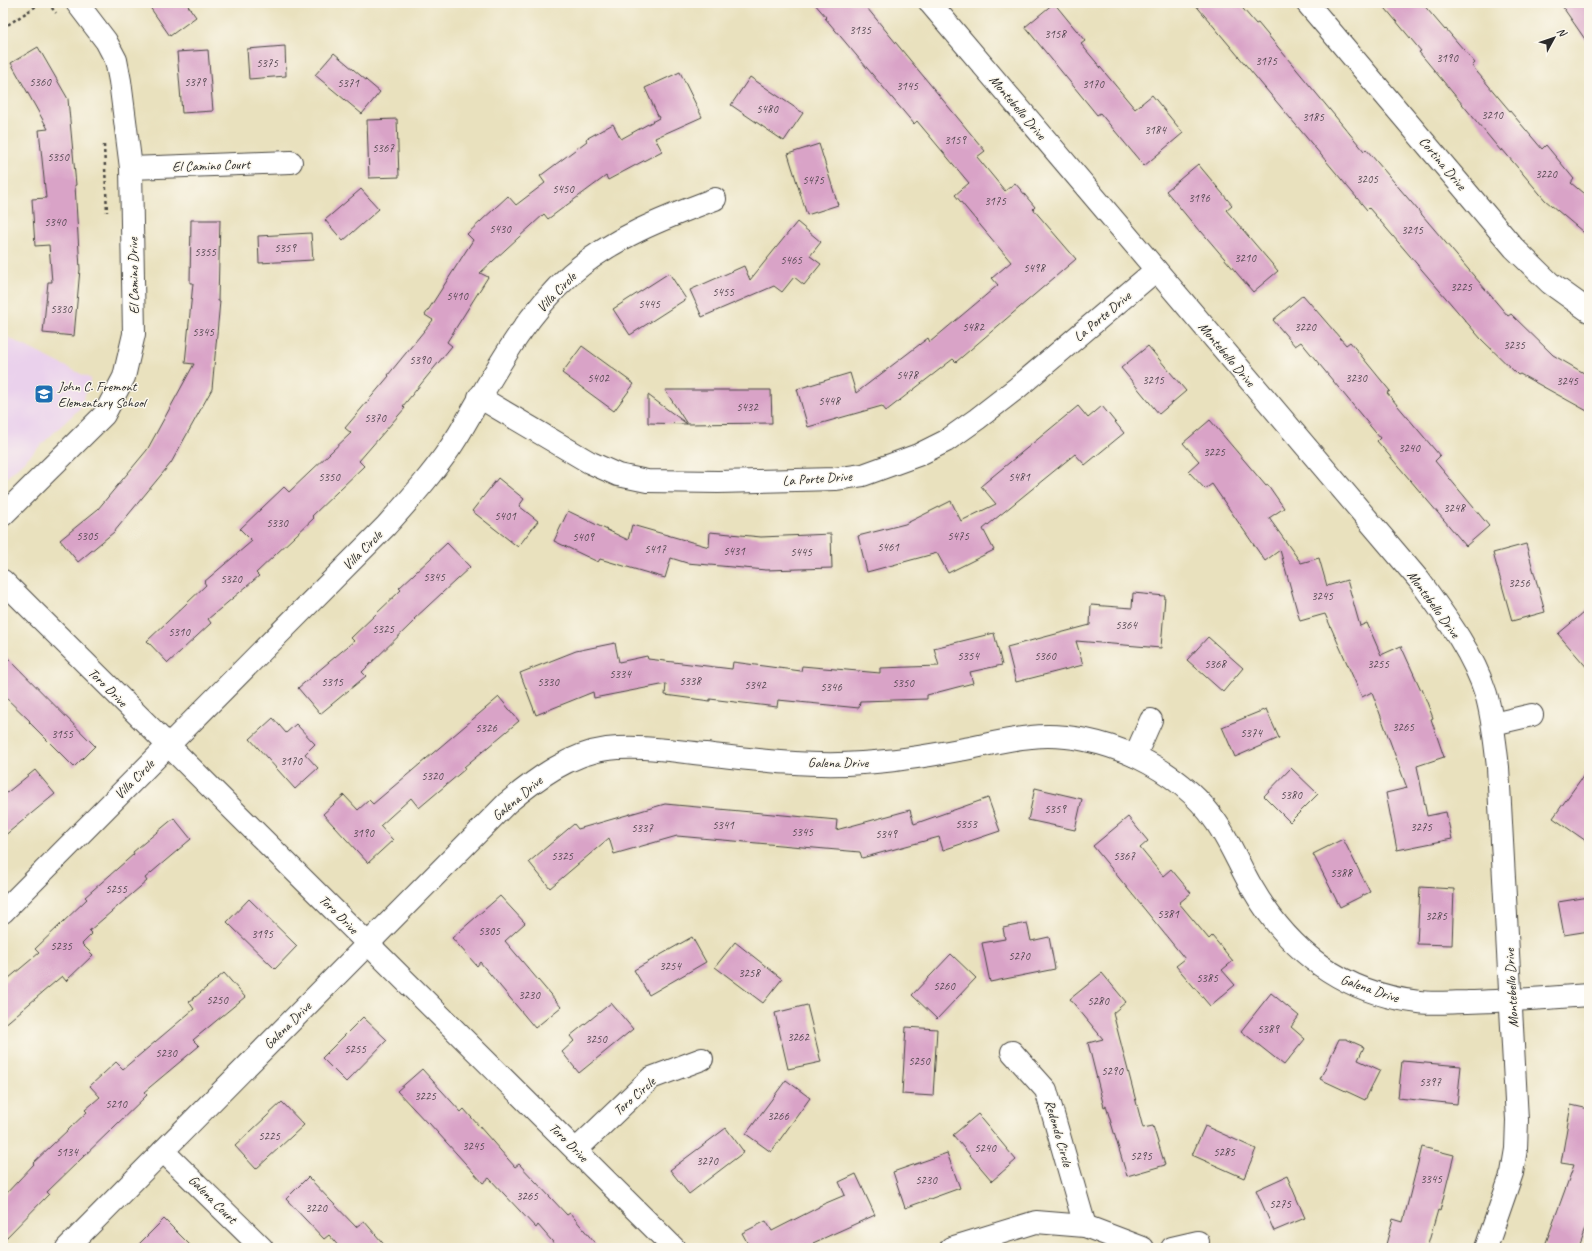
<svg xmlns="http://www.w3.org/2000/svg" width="1592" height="1251" font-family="Caveat,sans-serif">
<rect width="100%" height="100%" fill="#fbf7ec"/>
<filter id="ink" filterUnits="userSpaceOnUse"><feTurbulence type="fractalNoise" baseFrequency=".025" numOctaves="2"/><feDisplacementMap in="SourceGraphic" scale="8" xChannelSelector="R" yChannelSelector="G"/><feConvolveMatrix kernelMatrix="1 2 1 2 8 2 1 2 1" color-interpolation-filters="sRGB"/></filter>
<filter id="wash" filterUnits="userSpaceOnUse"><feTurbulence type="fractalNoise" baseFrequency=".012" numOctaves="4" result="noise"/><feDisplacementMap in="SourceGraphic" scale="16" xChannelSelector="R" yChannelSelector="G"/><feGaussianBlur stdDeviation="0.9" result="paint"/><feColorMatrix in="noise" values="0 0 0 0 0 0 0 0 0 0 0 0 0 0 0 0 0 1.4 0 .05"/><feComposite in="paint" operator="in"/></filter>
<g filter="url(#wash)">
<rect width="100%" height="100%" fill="#e9e1be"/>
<polygon fill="#ead1ec" points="3,335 91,379 80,408 3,481"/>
<g id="blocks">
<g fill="#d9a3c7">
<polygon points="147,3 186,3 196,17 170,36"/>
<polygon points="814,3 863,3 985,151 977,157 1005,191 1015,183 1035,207 1033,209 1076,259 956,362 953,359 886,411 882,406 808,427 797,389 850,373 856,393 928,338 930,342 998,285 992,278 1011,262 955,195 969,183 917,121 914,124 825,18 826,17"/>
<polygon points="1054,3 1085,41 1081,44 1135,109 1152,95 1183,133 1144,166 1100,113 1097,115 1025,27"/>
<polygon points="1194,3 1238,3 1256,24 1258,23 1364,151 1366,149 1508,316 1511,314 1553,355 1589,376 1589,412 1520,374 1518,375 1481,339 1369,208 1367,210"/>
<polygon points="1381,3 1422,3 1445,30 1446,29 1475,63 1472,66 1542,149 1546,145 1574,179 1571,183 1589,198 1589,237 1545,200 1502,149 1501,151 1419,52 1421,51"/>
<polygon points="1560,3 1589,3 1589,45"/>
<polygon points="285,46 286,76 249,79 247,49"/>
<polygon points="38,47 68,99 76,185 75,185 80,269 74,336 43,333 48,282 52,282 49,245 35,246 32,199 46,198 39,130 48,129 11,63"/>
<polygon points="208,50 213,111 182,113 177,52"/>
<polygon points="334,53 380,92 362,114 315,75"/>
<polygon points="680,72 702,117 655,138 662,151 608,180 606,176 548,219 544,214 480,273 488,277 447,342 452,346 403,406 405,408 359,461 364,466 312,516 314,518 256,573 259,576 208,619 211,623 168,663 147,641 206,585 204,582 252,541 240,529 284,487 289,492 351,433 345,428 389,376 388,375 433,320 425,315 473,240 467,234 508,196 516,205 545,183 540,176 587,141 586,139 613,124 621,139 659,118 645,88"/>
<polygon points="750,77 803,113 784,141 731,105"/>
<polygon points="397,119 399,177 369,178 367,120"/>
<polygon points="819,144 838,205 807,215 788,154"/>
<polygon points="1198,164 1232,205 1226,210 1278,271 1253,292 1201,231 1200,232 1166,191"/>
<polygon points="361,189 379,209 343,241 325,220"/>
<polygon points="191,220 220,220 218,301 220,301 212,389 171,463 114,532 78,562 60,540 98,509 147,450 194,364 185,363 193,283 190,283"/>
<polygon points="797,222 821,242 810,256 821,264 804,285 794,277 782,292 774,286 702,317 690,290 744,266 750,280"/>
<polygon points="311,233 313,260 259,263 258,236"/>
<polygon points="669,273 686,299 630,335 613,309"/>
<polygon points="1303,295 1346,345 1350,342 1390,391 1387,393 1440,456 1435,461 1489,526 1466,546 1377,441 1380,438 1301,342 1295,346 1273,320"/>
<polygon points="582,346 634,384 614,411 562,373"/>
<polygon points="1148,346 1186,391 1159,414 1121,368"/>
<polygon points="665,390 771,390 772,423 687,424"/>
<polygon points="648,395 687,424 648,423"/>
<polygon points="1078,406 1088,418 1102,406 1124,433 1085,465 1075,454 983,529 994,550 948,573 937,553 867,572 858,536 905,524 951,501 961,521 996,504 981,486"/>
<polygon points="1210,420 1266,486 1268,485 1284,508 1269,518 1301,563 1319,558 1327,586 1347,580 1360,626 1367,623 1381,655 1401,646 1421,690 1422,689 1433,718 1431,719 1444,757 1417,766 1427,816 1446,812 1452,839 1397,850 1386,793 1407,788 1372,692 1362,697 1325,614 1300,621 1280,550 1265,561 1212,484 1205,489 1188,471 1199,461 1183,443"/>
<polygon points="498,478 524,499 519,506 538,521 518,547 472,511"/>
<polygon points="568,511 628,540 632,525 709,547 710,532 761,537 831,534 832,568 766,570 687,563 671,558 665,578 600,559 598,562 554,541"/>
<polygon points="447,543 470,567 414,619 415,620 362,672 366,676 320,714 298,688 354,641 351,638 401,590 399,588"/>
<polygon points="1526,544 1545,612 1512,621 1493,553"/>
<polygon points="1133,593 1165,596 1161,648 1076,641 1083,665 1016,682 1007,647 1090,625 1091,605 1132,608"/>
<polygon points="1589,608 1589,670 1558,634"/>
<polygon points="994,633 1002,665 970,672 973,683 927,695 927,699 860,701 859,708 778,700 777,707 710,699 710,701 665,695 666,684 594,698 593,692 536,715 520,673 576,651 615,643 619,662 647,656 648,659 732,669 733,662 801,671 802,666 880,673 880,668 939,666 934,648"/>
<polygon points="1208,637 1243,668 1223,692 1187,660"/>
<polygon points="3,653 95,746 74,767 29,722 30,721 3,695"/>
<polygon points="499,697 519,721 464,767 465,769 419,808 411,798 380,826 393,840 368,863 323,814 344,795 358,810 369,800 373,804"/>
<polygon points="1266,709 1279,738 1235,757 1222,727"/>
<polygon points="273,718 286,733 296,724 315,744 305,754 318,768 295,789 250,739"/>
<polygon points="1291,768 1318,794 1290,822 1264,796"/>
<polygon points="1589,768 1589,843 1553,818"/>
<polygon points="35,770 55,794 3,837 3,796"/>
<polygon points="1035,788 1082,799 1075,830 1028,820"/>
<polygon points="988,798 1000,831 943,850 939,837 862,858 860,852 677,836 614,854 609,838 550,888 529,862 574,824 578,829 665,804 837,820 836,830 910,810 914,824"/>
<polygon points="1128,817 1148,841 1140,848 1163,876 1171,869 1191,893 1179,903 1209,939 1212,936 1233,961 1222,970 1235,985 1210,1006 1176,966 1185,959 1093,846"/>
<polygon points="174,818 191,839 145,878 147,881 89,931 92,934 82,944 93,955 66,981 62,976 3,1026 3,983 39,953 35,949 87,899 85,897 134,854 133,852"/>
<polygon points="1343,839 1370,892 1340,907 1313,854"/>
<polygon points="1420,887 1454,889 1452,945 1417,944"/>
<polygon points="500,896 525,923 505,941 561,1007 535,1028 480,962 477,966 452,938"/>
<polygon points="1589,897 1589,931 1564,935 1558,902"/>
<polygon points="249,899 297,946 275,969 227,922"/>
<polygon points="1027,923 1031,941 1049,937 1055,969 990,982 982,943 1005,939 1003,928"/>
<polygon points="692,937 706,962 649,995 634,970"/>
<polygon points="735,942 782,979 763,1003 715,967"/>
<polygon points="951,954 976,978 937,1019 912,995"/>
<polygon points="224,973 245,997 193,1040 199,1046 144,1092 147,1095 47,1192 49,1194 3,1241 3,1197 34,1164 33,1163 87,1112 85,1110 100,1097 90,1086 116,1062 123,1069 194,1009 189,1002"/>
<polygon points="1102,973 1126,1002 1113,1013 1143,1128 1153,1126 1165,1165 1127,1176 1106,1106 1104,1107 1088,1043 1103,1039 1070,999"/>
<polygon points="1271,993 1299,1016 1291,1027 1305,1039 1284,1065 1241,1031"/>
<polygon points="611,1003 633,1029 579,1073 562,1052 574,1041 570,1036"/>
<polygon points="807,1005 821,1062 788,1069 775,1013"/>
<polygon points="363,1017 387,1040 346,1082 322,1058"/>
<polygon points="906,1027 937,1029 933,1096 902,1094"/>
<polygon points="1339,1039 1346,1039 1364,1047 1358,1060 1380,1070 1365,1100 1320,1079"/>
<polygon points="1402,1061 1461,1066 1457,1104 1398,1098"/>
<polygon points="422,1069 461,1112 464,1109 515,1167 519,1164 567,1215 570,1213 599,1248 558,1248 538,1225 536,1228 489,1178 483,1183 429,1123 428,1124 397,1091"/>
<polygon points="786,1080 810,1098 771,1152 746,1134"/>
<polygon points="282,1102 304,1125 256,1169 235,1146"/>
<polygon points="1571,1105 1589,1109 1589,1218 1578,1248 1544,1248 1574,1165 1561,1163"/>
<polygon points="978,1114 1016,1160 992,1181 953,1135"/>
<polygon points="1205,1126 1256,1149 1244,1178 1192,1155"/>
<polygon points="726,1128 744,1152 689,1194 670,1170"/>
<polygon points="1422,1147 1454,1155 1440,1211 1438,1210 1427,1248 1385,1248 1393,1219 1403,1222"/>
<polygon points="947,1153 960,1188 905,1208 893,1172"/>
<polygon points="856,1174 875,1215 813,1243 816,1248 739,1248 748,1244 742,1233 766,1221 772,1231 819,1207 819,1206 845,1195 839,1182"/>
<polygon points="1287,1176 1305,1218 1274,1231 1256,1190"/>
<polygon points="308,1177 356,1227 364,1221 387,1248 340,1248 329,1235 324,1239 286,1199"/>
<polygon points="164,1219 193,1248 135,1248"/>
</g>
</g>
</g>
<g filter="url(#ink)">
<use href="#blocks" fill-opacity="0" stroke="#484641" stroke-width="1"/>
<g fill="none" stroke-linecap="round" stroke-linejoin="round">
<g stroke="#484641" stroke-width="24">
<g id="minor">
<path d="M930,3l489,577c26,36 53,71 67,114 7,24 9,49 12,73l19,353 -1,29 -4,24 -26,75"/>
<polyline points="1307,3 1514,248 1550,283 1589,311"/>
<polyline points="131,168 291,162"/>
<polyline points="479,397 589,462 618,475 647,481 718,482 835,479 863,475 918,455 946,441 977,419 1017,388 1156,270"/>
<polyline points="3,515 104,415 124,377 134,334 131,168 120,81 116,60 106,41 77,3"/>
<polyline points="3,581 674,1248"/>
<polyline points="1493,724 1532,715"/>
<polyline points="1135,756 1151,720"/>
<path d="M3,912l383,-386c26,-29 53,-59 73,-92 33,-56 63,-116 112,-160 41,-36 93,-56 144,-75"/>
<polyline points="1012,1052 1046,1090 1085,1226"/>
<polyline points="576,1150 651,1078 702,1059"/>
<polyline points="163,1151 262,1248"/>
<path d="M67,1248l440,-445c29,-24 62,-49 100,-54 32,-4 66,2 98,5 51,6 106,13 157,9 33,-2 65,-7 97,-13 24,-4 47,-11 72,-13 35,-4 74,5 106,20 31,15 60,37 79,65 14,20 23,43 35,64 38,66 91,107 168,116 16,2 33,0 48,0 41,-1 81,-4 122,-7"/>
<polyline points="951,1248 1036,1222 1085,1226 1143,1248"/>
<polyline points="1172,1248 1198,1242"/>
</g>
</g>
<g stroke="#484641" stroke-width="2.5" stroke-dasharray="3 3" stroke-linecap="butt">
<polyline points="48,3 56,13"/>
<polyline points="3,28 41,3"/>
<polyline points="104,145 107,212"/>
</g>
<use href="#minor" stroke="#fff" stroke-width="22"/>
</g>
</g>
<defs>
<g id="school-square" transform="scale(1)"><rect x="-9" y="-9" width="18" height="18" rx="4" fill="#1f6fb2" stroke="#fbf7ec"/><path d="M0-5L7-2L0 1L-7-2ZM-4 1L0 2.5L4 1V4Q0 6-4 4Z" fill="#fff"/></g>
</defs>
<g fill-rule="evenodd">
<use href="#school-square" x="44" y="394"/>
</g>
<g text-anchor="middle" stroke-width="3" stroke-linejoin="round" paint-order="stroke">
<g font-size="12" fill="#564952">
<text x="860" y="34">3135</text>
<text x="1055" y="38">3158</text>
<text x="1447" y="62">3190</text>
<text x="1266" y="65">3175</text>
<text x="267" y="67">5375</text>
<text x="40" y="86">5360</text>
<text x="195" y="86">5379</text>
<text x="348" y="87">5371</text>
<text x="1093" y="88">3170</text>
<text x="907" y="90">3145</text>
<text x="767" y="113">5480</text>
<text x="1492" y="119">3210</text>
<text x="1313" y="121">3185</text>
<text x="1155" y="134">3184</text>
<text x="955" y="144">3159</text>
<text x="383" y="152">5367</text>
<text x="58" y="161">5350</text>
<text x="1546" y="178">3220</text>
<text x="1367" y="183">3205</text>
<text x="813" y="184">5475</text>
<text x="563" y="193">5450</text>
<text x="1199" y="202">3196</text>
<text x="995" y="205">3175</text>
<text x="55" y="226">5340</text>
<text x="500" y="233">5430</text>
<text x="1412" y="234">3215</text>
<text x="285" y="252">5359</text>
<text x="205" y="256">5355</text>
<text x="1245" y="262">3210</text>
<text x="791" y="264">5465</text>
<text x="1034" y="272">5498</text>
<text x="1461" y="291">3225</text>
<text x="723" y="296">5455</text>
<text x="457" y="300">5410</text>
<text x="649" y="308">5445</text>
<text x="61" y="313">5330</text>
<text x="973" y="331">5482</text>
<text x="1305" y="331">3220</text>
<text x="203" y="336">5345</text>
<text x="1514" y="349">3235</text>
<text x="420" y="364">5390</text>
<text x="907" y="379">5478</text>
<text x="598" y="382">5402</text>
<text x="1356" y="382">3230</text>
<text x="1153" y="384">3215</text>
<text x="1567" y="385">3245</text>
<text x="829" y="405">5448</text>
<text x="747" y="411">5432</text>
<text x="375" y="422">5370</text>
<text x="1409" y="452">3240</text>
<text x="1214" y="456">3225</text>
<text x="329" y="481">5350</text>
<text x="1019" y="481">5481</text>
<text x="1454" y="512">3248</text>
<text x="505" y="520">5401</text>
<text x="277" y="527">5330</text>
<text x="87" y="540">5305</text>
<text x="958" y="540">5475</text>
<text x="583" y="541">5409</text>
<text x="888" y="551">5461</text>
<text x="655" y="553">5417</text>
<text x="734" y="555">5431</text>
<text x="801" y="556">5445</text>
<text x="434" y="581">5345</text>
<text x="231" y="583">5320</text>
<text x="1519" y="587">3256</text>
<text x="1322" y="600">3245</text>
<text x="1126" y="629">5364</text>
<text x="383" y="633">5325</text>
<text x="179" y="636">5310</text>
<text x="968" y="660">5354</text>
<text x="1045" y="660">5360</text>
<text x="1215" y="668">5368</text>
<text x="1378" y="668">3255</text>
<text x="620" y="678">5334</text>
<text x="690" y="685">5338</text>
<text x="332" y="686">5315</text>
<text x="548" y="686">5330</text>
<text x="903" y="687">5350</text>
<text x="755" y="689">5342</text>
<text x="831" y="691">5346</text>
<text x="1403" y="731">3265</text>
<text x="486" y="732">5326</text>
<text x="1251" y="737">5374</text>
<text x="62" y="738">3155</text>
<text x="291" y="765">3170</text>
<text x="432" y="780">5320</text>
<text x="1291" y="799">5380</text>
<text x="1055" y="813">5359</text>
<text x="966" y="828">5353</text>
<text x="723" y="829">5341</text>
<text x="1421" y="831">3275</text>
<text x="642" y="832">5337</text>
<text x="802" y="836">5345</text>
<text x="363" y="837">3190</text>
<text x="886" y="838">5349</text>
<text x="562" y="860">5325</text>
<text x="1124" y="860">5367</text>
<text x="1341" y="877">5388</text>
<text x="116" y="893">5255</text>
<text x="1168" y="918">5381</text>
<text x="1436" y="920">3285</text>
<text x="489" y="935">5305</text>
<text x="262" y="938">3195</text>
<text x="61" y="950">5235</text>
<text x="1019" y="960">5270</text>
<text x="670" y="970">3254</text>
<text x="749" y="977">3258</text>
<text x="1207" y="982">5385</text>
<text x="944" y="990">5260</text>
<text x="529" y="999">3230</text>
<text x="217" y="1004">5250</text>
<text x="1098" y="1005">5280</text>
<text x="1268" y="1033">5389</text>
<text x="798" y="1041">3262</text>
<text x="596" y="1043">3250</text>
<text x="355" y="1053">5255</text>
<text x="166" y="1057">5230</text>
<text x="919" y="1065">5250</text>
<text x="1112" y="1075">5290</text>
<text x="1430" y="1086">5397</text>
<text x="425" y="1100">3225</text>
<text x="116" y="1108">5210</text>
<text x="778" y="1120">3266</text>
<text x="269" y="1140">5225</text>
<text x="473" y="1150">3245</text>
<text x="985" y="1152">5240</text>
<text x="67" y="1156">5134</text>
<text x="1224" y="1156">5285</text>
<text x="1141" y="1160">5295</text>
<text x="707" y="1165">3270</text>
<text x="1431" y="1183">3345</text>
<text x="926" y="1184">5230</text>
<text x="527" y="1200">3265</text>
<text x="1280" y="1208">5275</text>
<text x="316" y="1212">3220</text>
</g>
<g font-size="14" fill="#2b2b2b" stroke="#fbf7ec">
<text transform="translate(1018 107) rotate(50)" y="5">Montebello Drive</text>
<text transform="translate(1443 163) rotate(50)" y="5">Cortina Drive</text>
<text transform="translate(211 165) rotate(-2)" y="5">El Camino Court</text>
<text transform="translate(133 276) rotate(-91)" y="5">El Camino Drive</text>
<text transform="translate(556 292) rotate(-46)" y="5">Villa Circle</text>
<text transform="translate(1102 316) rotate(-40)" y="5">La Porte Drive</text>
<text transform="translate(1227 354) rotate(50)" y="5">Montebello Drive</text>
<text transform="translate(817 478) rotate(-4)" y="5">La Porte Drive</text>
<text transform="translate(362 550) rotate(-45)" y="5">Villa Circle</text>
<text transform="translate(1434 604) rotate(54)" y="5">Montebello Drive</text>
<text transform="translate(108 687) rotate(45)" y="5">Toro Drive</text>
<text x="838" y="767">Galena Drive</text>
<text transform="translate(134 779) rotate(-45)" y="5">Villa Circle</text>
<text transform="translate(517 798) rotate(-40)" y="5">Galena Drive</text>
<text transform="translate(339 914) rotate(45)" y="5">Toro Drive</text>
<text transform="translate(1370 988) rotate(19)" y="5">Galena Drive</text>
<text transform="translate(1511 988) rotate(-93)" y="5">Montebello Drive</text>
<text transform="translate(287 1025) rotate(-45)" y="5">Galena Drive</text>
<text transform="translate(634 1096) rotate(-41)" y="5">Toro Circle</text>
<text transform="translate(1059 1133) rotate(74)" y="5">Redondo Circle</text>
<text transform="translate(569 1142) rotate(45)" y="5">Toro Drive</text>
<text transform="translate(213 1199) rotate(45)" y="5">Galena Court</text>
</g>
<g font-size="14" fill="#2b2b2b" stroke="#fbf7ec" text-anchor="start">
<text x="58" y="391">John C. Fremont<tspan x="58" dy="16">Elementary School</tspan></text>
</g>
</g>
<rect width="1592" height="1251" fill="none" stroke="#fbf7ec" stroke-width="16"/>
<g transform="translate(1554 38) rotate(50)" stroke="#fbf7ec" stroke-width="3" paint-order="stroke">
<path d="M0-3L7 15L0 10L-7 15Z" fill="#2b2b2b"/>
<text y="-6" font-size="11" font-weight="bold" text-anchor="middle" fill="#2b2b2b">N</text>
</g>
</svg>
